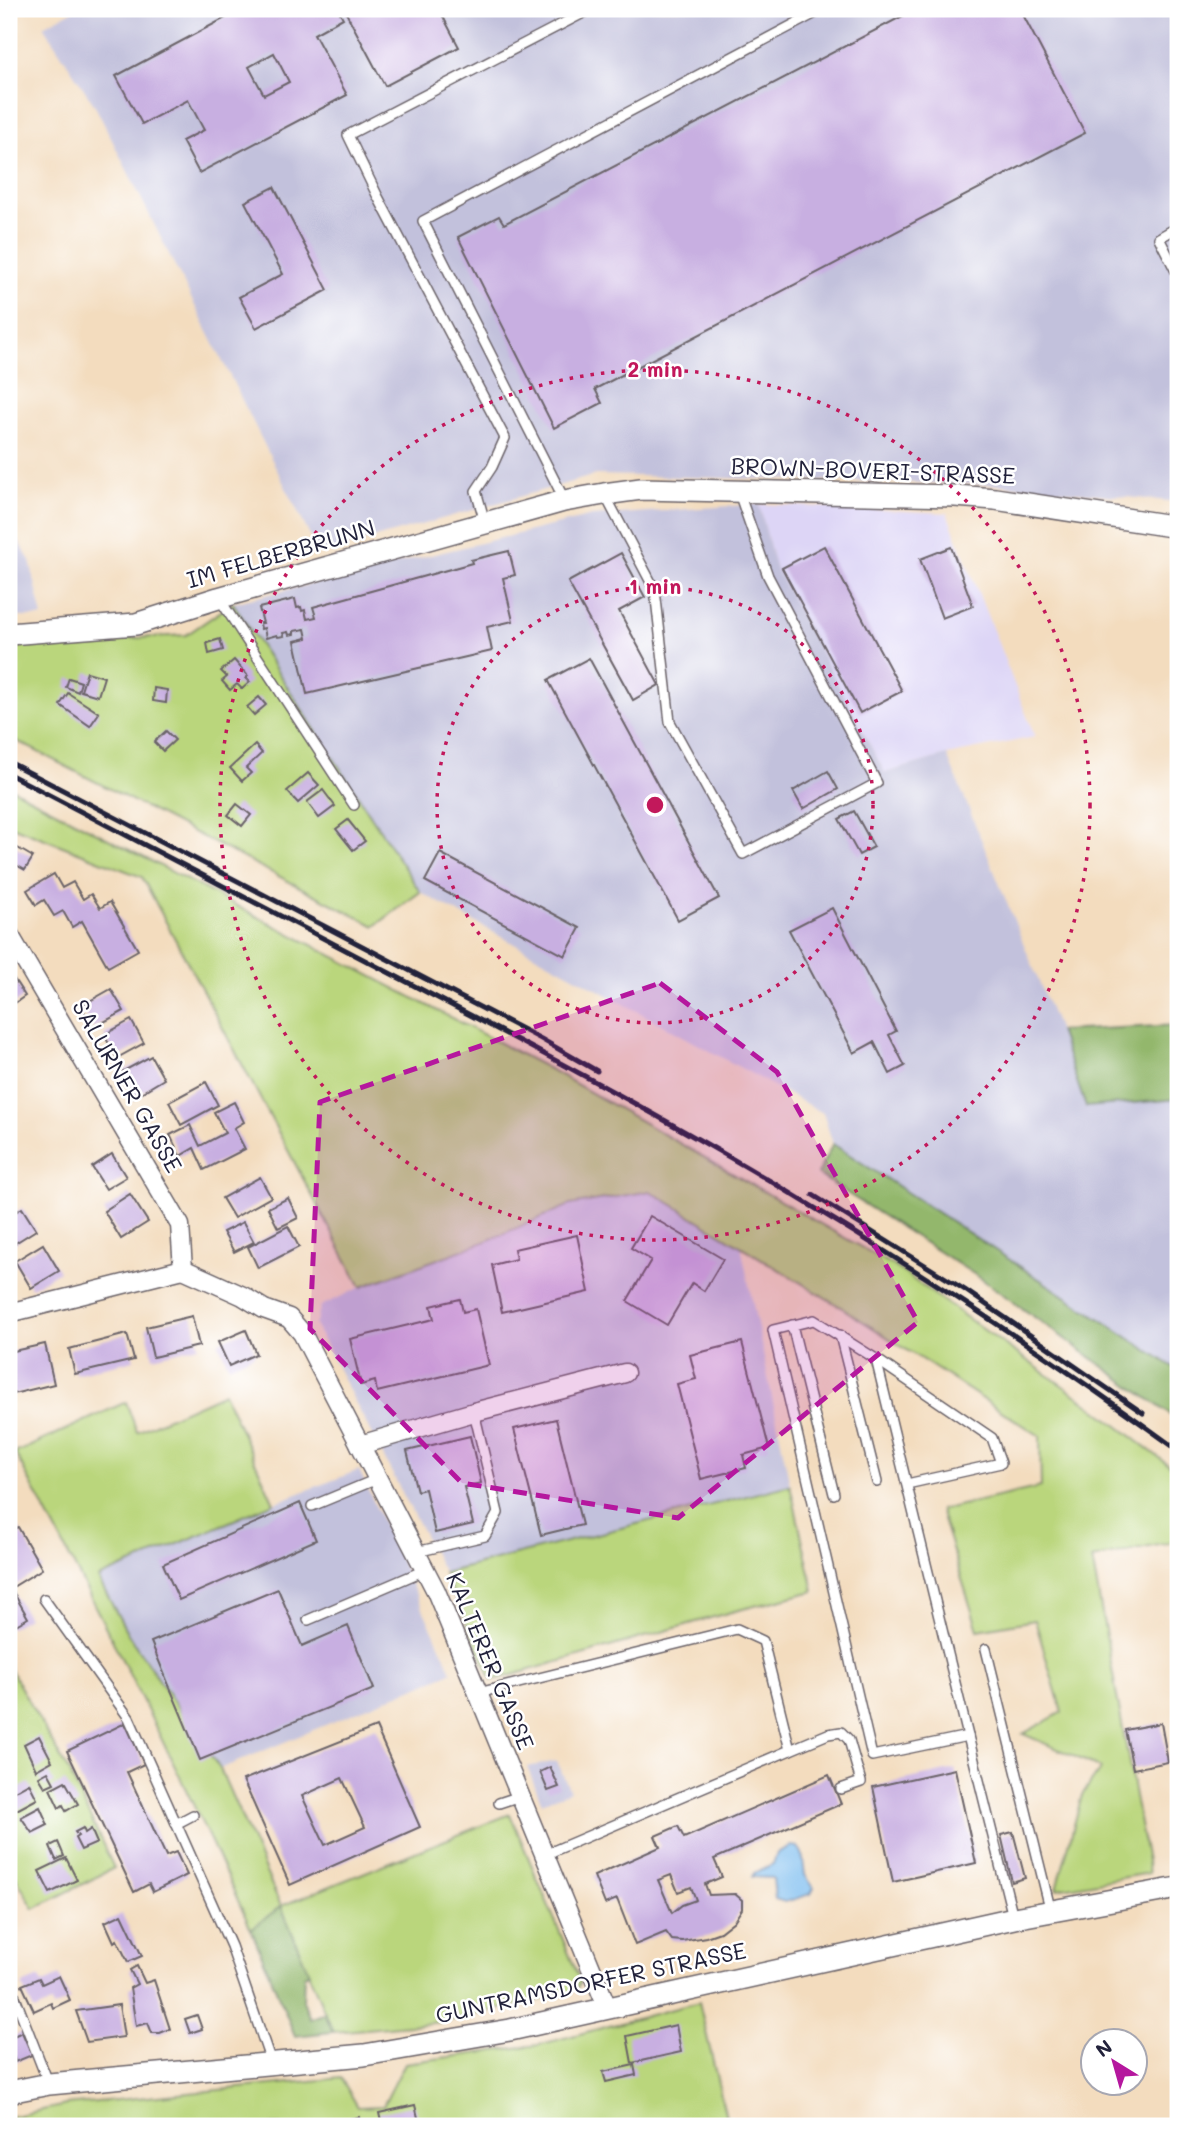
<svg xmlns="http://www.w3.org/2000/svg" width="1187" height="2135" font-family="Mali,sans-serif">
<rect width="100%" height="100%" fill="#fff"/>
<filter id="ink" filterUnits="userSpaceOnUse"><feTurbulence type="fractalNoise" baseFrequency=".0143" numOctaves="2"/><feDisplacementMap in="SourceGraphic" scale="14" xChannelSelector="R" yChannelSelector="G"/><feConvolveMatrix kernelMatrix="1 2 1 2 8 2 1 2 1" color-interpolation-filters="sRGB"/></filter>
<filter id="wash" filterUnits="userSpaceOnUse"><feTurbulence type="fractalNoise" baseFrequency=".00686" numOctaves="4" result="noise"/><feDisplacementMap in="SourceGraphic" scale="28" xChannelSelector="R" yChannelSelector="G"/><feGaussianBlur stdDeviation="1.57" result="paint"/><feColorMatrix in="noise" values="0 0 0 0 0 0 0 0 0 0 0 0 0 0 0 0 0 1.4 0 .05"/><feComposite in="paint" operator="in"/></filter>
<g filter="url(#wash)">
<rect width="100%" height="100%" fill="#f3dcbe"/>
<polygon fill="#ddd5f6" points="759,504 947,513 1035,737 947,755 885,773 775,567"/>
<g fill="#c2c1dc">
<polygon points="76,9 1165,9 1178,34 1178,502 1002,485 596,475 319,554 95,106 43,26"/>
<polygon points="759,504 775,567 885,773 947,755 1059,1031 1086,1107 1178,1099 1178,1370 833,1144 823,1113 420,892 233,603 592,516"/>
<polygon points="9,524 30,561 43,617 9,617"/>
<polygon points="650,1191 741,1246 790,1485 444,1573 315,1325 321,1306 361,1287 484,1242 570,1205"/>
<polygon points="359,1470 452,1672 220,1769 129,1636 98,1578 274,1503"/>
<polygon points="557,1761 570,1791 542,1803 527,1767"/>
</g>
<g fill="#bad67c" stroke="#6e7c5c" stroke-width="2">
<polygon points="233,603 420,892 375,926 9,737 9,646 186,635"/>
<polygon points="9,787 553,1071 894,1266 1097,1410 1178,1472 1178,1541 1092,1559 1149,1873 1057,1889 1082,1795 1101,1768 1023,1734 1062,1712 1035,1620 978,1630 940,1510 1041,1487 1040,1436 839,1306 650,1191 570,1205 484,1242 361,1287 142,877 9,825"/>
<path d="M224,1393l50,110 -176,75 31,58 91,133 61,137 229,-92 70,166 -2,7 -8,6 -127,29 -110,10 -52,-125 -30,22c-73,-162 -153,-320 -236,-476l111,-51 11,30z"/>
<polygon points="790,1485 814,1591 731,1612 509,1676 492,1680 444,1573"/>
<polygon points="9,1667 69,1772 114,1868 34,1909 9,1865"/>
<polygon points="699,2002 728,2126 9,2126 9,2117 66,2105 341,2078 358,2107 383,2106 405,2063 538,2045"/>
</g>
<g fill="#93b76c" stroke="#5a6c54" stroke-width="2">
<polygon points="1178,1025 1178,1099 1086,1107 1059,1031"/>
<polygon points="833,1144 1178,1370 1178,1420 980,1278 817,1174"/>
<polygon points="281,1906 309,1973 304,1975 303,2000 310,2019 325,2013 333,2032 295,2036 251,1929"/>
</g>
<polygon fill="#7abcef" stroke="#4e6f95" stroke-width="2" points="790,1846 798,1847 802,1853 805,1875 814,1888 811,1894 785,1902 775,1899 773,1878 752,1877 754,1873 773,1864 777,1853"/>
<g id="blocks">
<g fill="#c8afe1" fill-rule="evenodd">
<path d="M242,9h96l5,9 -29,16 33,61 -148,78 -17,-32 22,-11 -16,-30 -46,24 -26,-48zM274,53l15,29 -25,13 -15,-28z"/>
<polygon points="344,9 439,9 459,47 385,86"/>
<polygon points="916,9 1020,9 1085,133 595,389 602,403 554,428 458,237 499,216 504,224"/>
<polygon points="274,187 328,290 256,328 239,297 283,274 245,202"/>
<polygon points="824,546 902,691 860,713 782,568"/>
<polygon points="951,547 973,606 942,618 920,559"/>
<polygon points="509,551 515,575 503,578 513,621 487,627 492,651 307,694 295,641 307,638 305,629 294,631 294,634 289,635 288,632 283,633 284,636 278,637 277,635 266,638 264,628 261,629 260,623 263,623 259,608 295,599 297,608 301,607 302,611 305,610 307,619 316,617 313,607 472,563 471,560"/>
<polygon points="621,553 645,597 619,611 659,685 633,700 568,582"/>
<polygon points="220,639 223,650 209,654 207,643"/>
<polygon points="589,658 719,898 678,920 548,680"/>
<polygon points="234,660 248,676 246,678 250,682 242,689 237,684 230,690 222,681 227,677 221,671"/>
<polygon points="87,672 104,677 98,696 81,691"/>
<polygon points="69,678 81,682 78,692 66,687"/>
<polygon points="154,688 167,690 166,703 153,701"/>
<polygon points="68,693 99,713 90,726 60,705"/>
<polygon points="259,697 266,705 254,715 247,707"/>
<polygon points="166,731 175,740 163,751 154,742"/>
<polygon points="255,745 262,753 246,768 251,773 242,781 230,768"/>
<polygon points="828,771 838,789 803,809 793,791"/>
<polygon points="308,773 319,785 298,803 287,791"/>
<polygon points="323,790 335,806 319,818 307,802"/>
<polygon points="237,804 251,815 242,826 228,815"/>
<polygon points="854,811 874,847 859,855 839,819"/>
<polygon points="348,820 365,841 353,850 336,829"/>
<polygon points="9,843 33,857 25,870 9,861"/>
<polygon points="440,853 580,928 565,956 425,881"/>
<polygon points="54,874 62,888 73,882 83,899 91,894 100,908 110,902 138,950 108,967 82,921 72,927 63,911 54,916 44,900 36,905 27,890"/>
<polygon points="832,908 896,1031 889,1035 905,1066 890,1074 874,1042 854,1053 789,930"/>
<polygon points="12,976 25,996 9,1007 9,978"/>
<polygon points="111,989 124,1011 93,1028 81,1006"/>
<polygon points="131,1020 144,1043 117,1058 104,1035"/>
<polygon points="151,1056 164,1079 134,1097 120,1073"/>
<polygon points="206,1082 218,1105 181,1125 169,1102"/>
<polygon points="234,1102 244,1122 234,1128 245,1149 204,1170 194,1148 180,1156 170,1135 190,1125 200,1146 225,1133 214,1112"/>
<polygon points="112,1154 126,1177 106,1189 92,1167"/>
<polygon points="260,1177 271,1197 234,1218 222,1198"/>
<polygon points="130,1194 148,1222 121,1239 104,1211"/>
<polygon points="288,1198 298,1218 278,1228 268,1208"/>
<polygon points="22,1208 36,1230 9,1247 9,1216"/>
<polygon points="650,1216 723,1259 704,1291 692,1283 667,1325 627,1301 651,1260 631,1248"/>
<polygon points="243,1222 254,1242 234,1252 223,1232"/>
<polygon points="288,1226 299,1247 258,1268 248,1247"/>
<polygon points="577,1235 589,1292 502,1312 492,1265 516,1259 514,1249"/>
<polygon points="43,1244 59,1271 31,1288 15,1261"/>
<polygon points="460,1299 463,1312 476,1309 489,1365 377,1392 375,1381 361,1385 350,1339 434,1319 431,1306"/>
<polygon points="192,1316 199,1346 153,1357 146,1327"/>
<polygon points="246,1330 256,1354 229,1366 218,1342"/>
<polygon points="127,1334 134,1360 75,1374 69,1349"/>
<polygon points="742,1342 769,1448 743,1455 746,1468 701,1479 677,1384 696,1379 690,1355"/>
<polygon points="45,1344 54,1384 9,1395 9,1352"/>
<polygon points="556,1419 582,1525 541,1535 514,1429"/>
<polygon points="470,1436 481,1483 464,1487 473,1524 435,1533 425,1489 417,1491 407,1451"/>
<polygon points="300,1503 316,1540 179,1600 163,1564"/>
<polygon points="18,1527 42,1569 11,1588 9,1584 9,1532"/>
<polygon points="11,1588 28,1618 9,1629 9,1589"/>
<polygon points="278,1589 302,1646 348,1626 374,1689 200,1760 151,1642"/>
<polygon points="125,1723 144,1764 127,1772 166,1856 176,1852 187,1875 153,1892 149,1884 134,1892 67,1751"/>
<polygon points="1161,1723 1168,1762 1133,1769 1125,1730"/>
<path d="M376,1727l44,100 -130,58 -47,-105zM342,1778l23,49 -40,18 -23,-49z"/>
<polygon points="39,1736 52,1761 36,1770 24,1744"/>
<polygon points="550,1767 559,1787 548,1791 540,1772"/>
<polygon points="955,1769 976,1863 893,1882 873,1787"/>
<polygon points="48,1772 54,1783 45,1787 39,1777"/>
<path d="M829,1775l12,29 -127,55 8,18 -17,7 4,11 26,-1 7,6v9l-8,12 -14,11 -14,5 -24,4 -10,-1 -6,-8 -31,13 -18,-46 -12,5 -11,-28 66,-29 -5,-11 23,-10 6,12zM671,1875l7,17 13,-5 5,13 -14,5 -10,8 -14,-33z"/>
<polygon points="65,1781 78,1804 66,1811 63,1805 59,1808 50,1789"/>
<polygon points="29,1783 37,1799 11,1813 9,1808 9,1799 13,1796 11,1793"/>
<polygon points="40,1807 48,1825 32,1833 21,1817"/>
<polygon points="83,1828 85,1833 91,1829 97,1843 81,1850 75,1838 78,1836 75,1832"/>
<polygon points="1013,1832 1025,1878 1012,1882 1001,1835"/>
<polygon points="58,1842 64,1856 56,1860 50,1846"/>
<polygon points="66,1858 77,1880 50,1893 39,1871"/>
<polygon points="122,1914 142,1956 128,1962 117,1940 114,1942 105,1922"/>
<polygon points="137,1966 145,1983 154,1980 170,2029 160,2033 152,2033 148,2023 136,2026 130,1988 137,1984 130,1970"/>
<polygon points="59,1976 70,2000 53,2008 51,2003 34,2011 22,1985 39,1978 42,1984"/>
<polygon points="119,2005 124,2037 87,2042 76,2011"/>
<polygon points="197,2015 202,2029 190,2033 185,2019"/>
<polygon points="676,2025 681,2052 632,2063 627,2036"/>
<polygon points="22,2032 32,2055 15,2062 14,2058 9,2060 9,2038"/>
<polygon points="634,2065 636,2075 606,2082 603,2072"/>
<polygon points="415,2105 419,2122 402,2126 382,2126 379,2113"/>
<polygon points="359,2117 361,2126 322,2126 322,2125"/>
</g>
</g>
</g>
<g filter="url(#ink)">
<use href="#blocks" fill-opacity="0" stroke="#6b6369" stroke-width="2"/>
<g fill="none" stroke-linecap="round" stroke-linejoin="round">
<g stroke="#6b6369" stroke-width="12">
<g id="service">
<polyline points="1178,227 1159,238 1178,275"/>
<polyline points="605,495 655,590 670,722 743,854 877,783 768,576 739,493"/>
<polyline points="564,499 423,221 823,9"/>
<polyline points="485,522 476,491 492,467 505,438 377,195 348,135 591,9"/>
<polyline points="219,598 354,805"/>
<polygon points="814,1320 876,1359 968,1736 872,1756 773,1330"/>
<polyline points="792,1325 834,1494"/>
<polyline points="840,1335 877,1482"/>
<polyline points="876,1359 992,1438 1001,1463 907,1484"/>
<polyline points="312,1506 377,1479"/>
<polyline points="416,1552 485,1536 498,1513 474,1412"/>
<polyline points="44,1599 129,1718 231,1946 271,2062"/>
<polyline points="308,1620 425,1570"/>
<polyline points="986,1649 1051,1912"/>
<polyline points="478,1693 737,1629 763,1641 790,1750 544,1855"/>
<polyline points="968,1736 1013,1917"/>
<polyline points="790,1750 828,1734 841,1732 849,1740 861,1782 841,1789"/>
<polyline points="499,1803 520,1796"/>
<polyline points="176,1824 193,1815"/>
<polyline points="9,1982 48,2082"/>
</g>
</g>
<g stroke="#6b6369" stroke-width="21">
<g id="minor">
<polyline points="9,934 180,1225 183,1269"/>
<polyline points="9,1313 183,1269 243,1296 264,1309 289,1318 302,1333 436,1591 607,2007"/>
<polyline points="360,1445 474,1412 625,1373"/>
</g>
</g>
<g stroke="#6b6369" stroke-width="24">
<g id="tertiary">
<polyline points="9,634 136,624 218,598 564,501 604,494 641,489 955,496 995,499 1178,527"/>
<polyline points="9,2092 49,2084 364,2055 510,2030 1014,1918 1178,1888"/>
</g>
</g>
<use href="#service" stroke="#fff" stroke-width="9"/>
<use href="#minor" stroke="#fff" stroke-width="18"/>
<use href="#tertiary" stroke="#fff" stroke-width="21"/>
<g stroke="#22223b" stroke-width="5">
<polyline points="9,762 541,1039 597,1071"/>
<path d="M9,774c124,65 249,130 373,195 135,70 269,141 400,219 135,81 268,169 396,262"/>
<polyline points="813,1195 965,1290 1143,1413"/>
</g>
</g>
</g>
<path fill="#b5179e" fill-opacity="0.2" stroke="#b5179e" stroke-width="5" stroke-dasharray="14 9" stroke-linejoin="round" d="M660,983l117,89 141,250 -240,196 -216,-35 -152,-154 10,-227z"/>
<g fill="none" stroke="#c2185b" stroke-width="3.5" stroke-dasharray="3.5 7">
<circle cx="655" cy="805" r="218"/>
<circle cx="655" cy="805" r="435"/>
</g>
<g text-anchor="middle" stroke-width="5" stroke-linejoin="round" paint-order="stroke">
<g font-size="23" fill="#22223b" stroke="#fff">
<text transform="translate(873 471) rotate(2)" y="8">BROWN-BOVERI-STRASSE</text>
<text transform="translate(281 554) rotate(-16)" y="8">IM FELBERBRUNN</text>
<text transform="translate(127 1086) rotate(60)" y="8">SALURNER GASSE</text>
<text transform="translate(490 1661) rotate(67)" y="8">KALTERER GASSE</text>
<text transform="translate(591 1983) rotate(-12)" y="8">GUNTRAMSDORFER STRASSE</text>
</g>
</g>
<circle cx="655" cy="805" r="10" fill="#c2185b" stroke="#fff" stroke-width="3.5"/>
<g font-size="21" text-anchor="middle" font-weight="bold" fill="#c2185b" stroke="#fff" stroke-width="5" stroke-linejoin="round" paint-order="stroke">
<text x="655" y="377">2 min</text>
<text x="655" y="594">1 min</text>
</g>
<rect width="1187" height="2135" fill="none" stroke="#fff" stroke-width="35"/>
<g transform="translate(1114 2062) rotate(323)"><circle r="33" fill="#ffffff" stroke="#a7a7b1" stroke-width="2"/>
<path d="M0-5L12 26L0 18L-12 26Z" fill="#b5179e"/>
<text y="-10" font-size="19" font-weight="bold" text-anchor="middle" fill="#22223b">N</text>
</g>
</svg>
